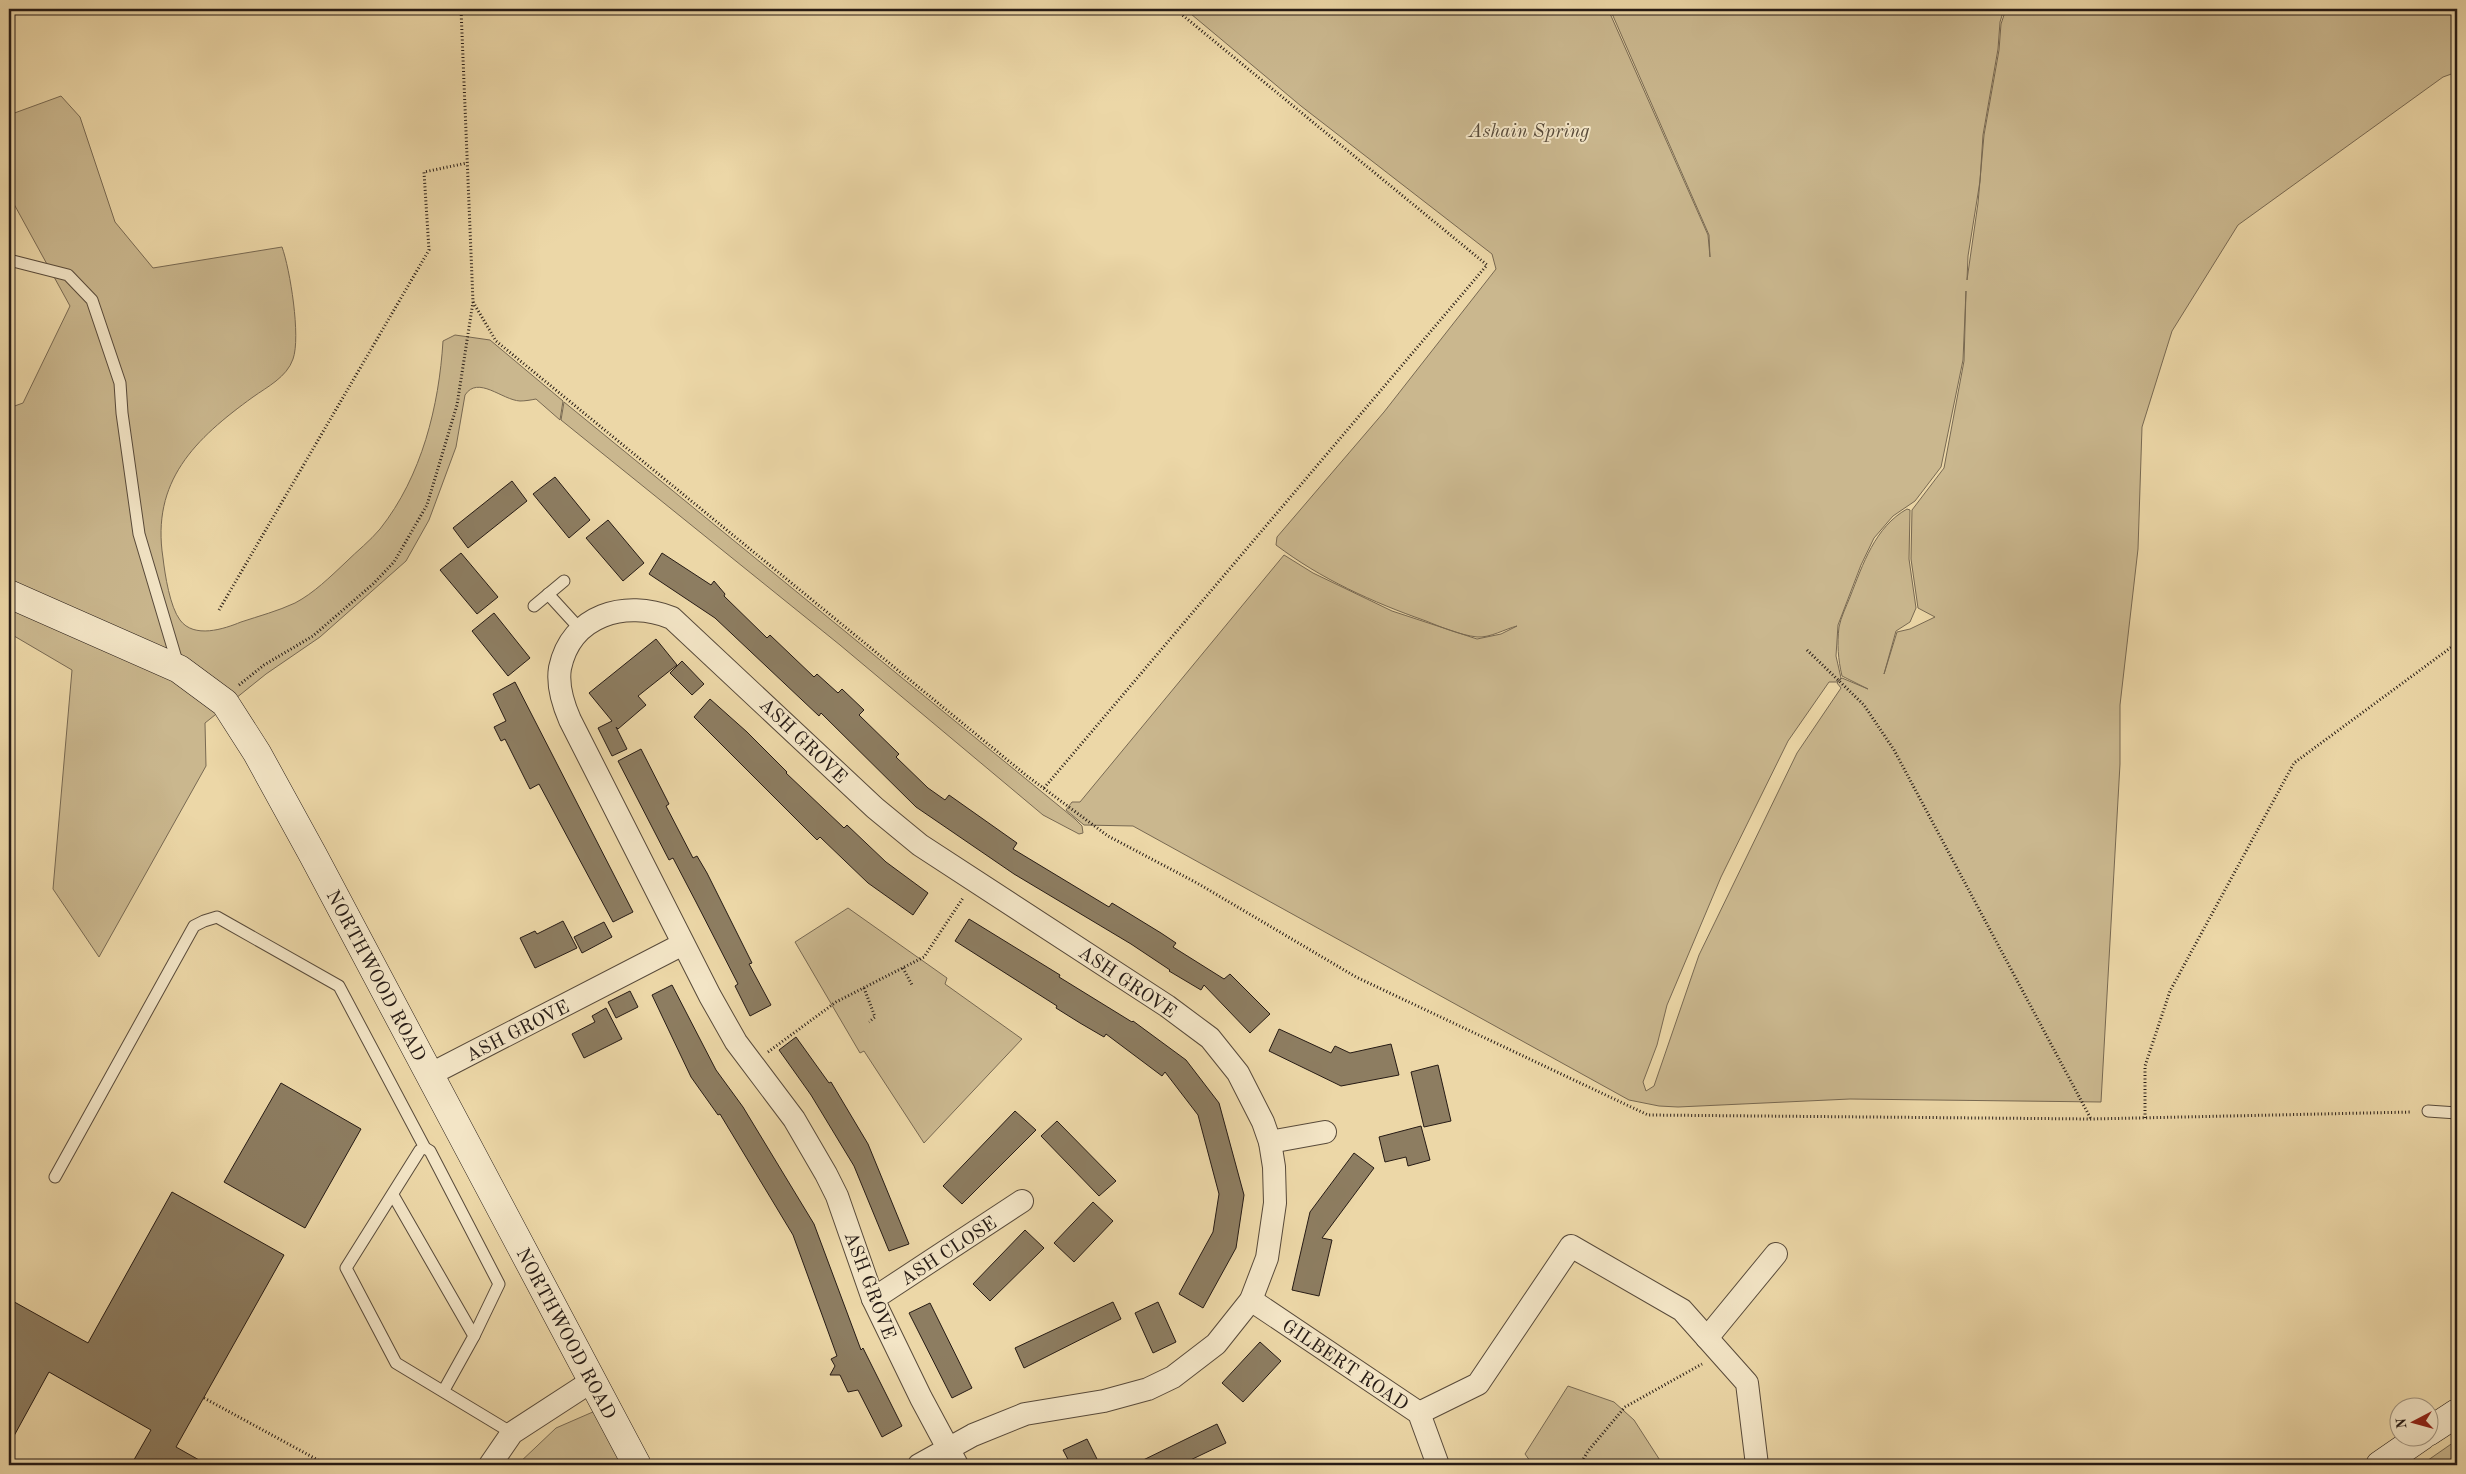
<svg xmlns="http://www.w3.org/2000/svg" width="2466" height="1474" font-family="'Old Standard TT',serif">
<rect width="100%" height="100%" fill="#ecd7a7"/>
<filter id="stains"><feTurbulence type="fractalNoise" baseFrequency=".004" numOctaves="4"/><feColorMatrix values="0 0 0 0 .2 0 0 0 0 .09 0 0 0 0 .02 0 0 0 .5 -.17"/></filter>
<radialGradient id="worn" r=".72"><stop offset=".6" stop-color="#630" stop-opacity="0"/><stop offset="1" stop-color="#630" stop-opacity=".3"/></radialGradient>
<g fill="#cab78e" stroke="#786952" fill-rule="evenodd">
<path d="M1185,9h423l100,226 2,22 -1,-22 -99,-226h394l-4,13 -2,27 -15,86 -3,46 -12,75 -1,24 11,-77 6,-68 15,-85 2,-26 5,-15h451v63l-14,5 -205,148 -66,106 -30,96 -4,122 -18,156v59l-19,338 -251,-3 -172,8 -19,-1 -30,-6 -496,-274 -49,-1 -18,-15 6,-8h8l204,-247 29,18 79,38 85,28 24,-5 16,-8c-12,3 -27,12 -40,11 -17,-2 -36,-10 -51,-16 -54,-19 -105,-42 -150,-76l1,-8 107,-125 112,-143 -4,-15 -191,-148zM1966,291l-2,70 -20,107 -32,42 -1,49 7,49 17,9 -25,12 -13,3 -13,42 12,-43 14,-9 6,-14 -7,-49 1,-49 -3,-1c-32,18 -44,55 -57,88 -4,10 -9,20 -11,30 -2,17 -1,32 3,49l26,13 -26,-11 -5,5 4,5 -44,65 -98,202 -45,131 -8,5 -3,-9 14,-37 10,-40 54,-128 67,-136 41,-59h8l4,-4 -5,-22 2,-31 23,-60 13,-27 19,-22 22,-15 26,-34 22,-107z"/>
<path d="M61,96l19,21 35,105 38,46 129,-21c8,22 19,90 11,112 -6,18 -26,28 -40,38 -58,42 -102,84 -90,161 2,17 7,49 17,62 14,19 44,9 61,2 18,-6 37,-11 54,-19 19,-10 35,-26 51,-41 11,-11 24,-21 34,-33 42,-53 59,-123 63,-188l12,-6 35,5 73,61 -3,19 -24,-21c-5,1 -11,2 -16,2 -18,-1 -42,-26 -55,-6l-9,52 -27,73 -23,41 -86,76 -54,37 -61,49 1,43 -107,191 -46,-68 19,-219 -63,-37v-225l14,-5 47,-97 -61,-111v-80z"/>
<polygon points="564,402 1075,819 1082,826 1083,833 1079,834 1043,815 840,645 561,420"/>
<polygon points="848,908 947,978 945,984 1022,1039 924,1143 864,1051 860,1053 795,942"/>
<polygon points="1568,1386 1614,1402 1634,1420 1663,1465 1533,1465 1525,1454"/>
<polygon points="602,1408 632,1465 517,1465 556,1428"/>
<polygon points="2457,1440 2457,1465 2421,1465"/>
</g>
<g fill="#8d7d61" stroke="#261b15">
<polygon points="555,477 590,520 569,538 533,494"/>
<polygon points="512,481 527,501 468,548 453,528"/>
<polygon points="608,520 644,563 623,581 586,538"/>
<polygon points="461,553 498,597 477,614 440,570"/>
<polygon points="662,553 711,585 714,581 725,594 724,596 767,638 770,635 814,677 817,674 838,693 842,689 864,710 859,715 899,754 896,757 928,788 945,800 949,795 1017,843 1013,849 1109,907 1112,903 1161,933 1176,943 1173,947 1224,979 1230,974 1270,1014 1250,1033 1204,985 1201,990 1169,971 1170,970 1131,944 1014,874 916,807 821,713 819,716 715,618 649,574"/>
<polygon points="494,613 530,658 508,676 472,631"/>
<polygon points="656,639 677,665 638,696 646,705 618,729 616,727 627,749 612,756 598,728 612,721 589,693"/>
<polygon points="682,661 704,684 692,695 670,673"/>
<polygon points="515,682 633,912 613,922 539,784 530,789 505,739 501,741 494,727 506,721 493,694"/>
<polygon points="710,699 747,732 787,772 786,773 844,828 847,825 886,862 928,893 913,915 868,883 820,837 817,840 694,717"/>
<polygon points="641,749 669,804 666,806 693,858 697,856 707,873 752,963 749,964 771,1005 750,1016 735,986 738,984 696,902 673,858 669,860 618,761"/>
<polygon points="969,919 1060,975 1059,977 1132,1022 1133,1021 1186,1060 1219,1103 1244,1195 1236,1248 1203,1308 1179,1294 1213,1232 1219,1194 1198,1115 1165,1072 1162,1076 1106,1034 1104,1037 1080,1023 1056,1008 1057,1006 955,941"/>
<polygon points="563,921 577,948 535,968 520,938 535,931 537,934"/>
<polygon points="604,922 612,937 582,953 574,937"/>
<polygon points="672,985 716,1070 743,1107 814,1224 861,1350 863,1348 902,1426 882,1437 858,1390 848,1392 840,1375 830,1375 835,1366 831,1359 837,1356 793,1235 720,1114 718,1115 691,1077 652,995"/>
<polygon points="630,991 638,1007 616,1018 608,1002"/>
<polygon points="606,1008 622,1039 584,1058 572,1034 595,1022 592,1016"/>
<polygon points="1279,1029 1331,1053 1335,1046 1350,1053 1391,1044 1399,1075 1341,1086 1269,1051"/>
<polygon points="796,1037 829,1083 831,1082 868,1144 909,1244 889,1251 854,1166 811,1095 779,1050"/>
<polygon points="1438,1065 1451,1121 1424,1127 1411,1072"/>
<polygon points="281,1083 361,1129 305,1228 224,1182"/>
<polygon points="1015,1111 1036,1130 962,1204 943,1186"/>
<polygon points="1057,1121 1116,1181 1099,1196 1041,1136"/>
<polygon points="1421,1126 1430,1160 1408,1166 1406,1157 1385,1162 1379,1137"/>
<polygon points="1354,1153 1374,1168 1322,1238 1332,1240 1319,1296 1292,1290 1310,1212"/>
<polygon points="172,1192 284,1255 176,1447 208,1465 131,1465 151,1430 49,1372 9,1445 9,1299 88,1343"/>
<polygon points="1093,1202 1113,1221 1074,1262 1054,1243"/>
<polygon points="1025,1230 1044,1248 990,1301 973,1284"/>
<polygon points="1113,1302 1121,1319 1024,1368 1015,1348"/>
<polygon points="1158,1302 1176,1342 1153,1353 1135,1313"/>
<polygon points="930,1303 972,1388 952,1398 909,1313"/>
<polygon points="1260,1342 1281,1361 1243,1402 1222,1383"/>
<polygon points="1217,1424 1226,1443 1180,1465 1133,1465"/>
<polygon points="1087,1439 1100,1465 1071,1465 1063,1450"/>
</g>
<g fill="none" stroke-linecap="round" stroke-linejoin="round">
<g stroke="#584a3a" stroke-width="13">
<g id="lane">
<polyline points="9,260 68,275 92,300 120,383 122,413 139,534 178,665"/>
<polyline points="548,594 580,629"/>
<polyline points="534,606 564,581"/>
<polyline points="2428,1111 2457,1113"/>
<polyline points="425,1148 420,1150 346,1268 396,1363 512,1433"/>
<polyline points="55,1177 194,926 204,921 217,917 339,986 425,1148 430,1151 499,1284 474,1336"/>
<polyline points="393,1195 474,1336 444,1390"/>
</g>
</g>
<g stroke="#584a3a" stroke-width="24">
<g id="street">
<polyline points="431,1074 683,944"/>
<polyline points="1270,1142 1325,1132"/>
<polyline points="873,1299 1022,1201"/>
<polyline points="1251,1300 1419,1413 1438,1465"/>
<polyline points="1707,1338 1776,1254"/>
<polyline points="1419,1413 1478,1384 1571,1246 1682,1310 1747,1383 1757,1465"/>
<polyline points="490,1465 512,1433 592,1381"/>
<path d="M919,1465l54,-30 52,-21 79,-13 44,-12 25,-12 43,-33 35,-44 16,-42 8,-55 -1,-36 -4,-25 -7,-20 -25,-49 -28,-35 -43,-32 -247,-161 -45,-37 -203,-190c-47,-19 -101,-3 -112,50 -3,18 3,36 10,52l140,276 26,46 58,77 32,55 11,22 36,103 48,99 36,67"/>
</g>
</g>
<g stroke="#261b15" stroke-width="29">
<g id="secondary">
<polyline points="9,594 179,669 225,703 257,753 313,855 637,1465"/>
<polyline points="2428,1432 2457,1413"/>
<polyline points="2380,1465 2422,1436"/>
</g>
</g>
<g stroke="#261b15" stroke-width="3" stroke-dasharray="1 2.5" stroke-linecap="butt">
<polyline points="473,302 496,341 1027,776 1108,836 1197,883 1356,977 1648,1115 2091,1119 2412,1112"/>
<polyline points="219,610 429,250 424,172 467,163"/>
<polyline points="1807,650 1864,705 1894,750 2091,1119"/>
<polyline points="239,685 264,665 313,636 373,584 394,562 427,505 457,405 473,302 461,9"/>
<polyline points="1044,788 1487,265 1175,9"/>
<polyline points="903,968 912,985"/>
<polyline points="864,988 875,1017 869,1022"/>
<polyline points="768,1052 836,1002 924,957 963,898"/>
<polyline points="2145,1118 2145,1066 2170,991 2294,763 2457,643"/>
<polyline points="204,1398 327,1465"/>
<polyline points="1580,1465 1588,1451 1625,1407 1702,1364"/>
</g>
<use href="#lane" stroke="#f3e5c6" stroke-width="11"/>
<use href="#street" stroke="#f3e5c6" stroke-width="22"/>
<use href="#secondary" stroke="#f3e5c6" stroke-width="28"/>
</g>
<g text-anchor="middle" stroke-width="4" stroke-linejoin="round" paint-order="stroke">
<g font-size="19" font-style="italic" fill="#574a39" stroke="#f3e5c6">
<text x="1529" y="137">Ashain Spring</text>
</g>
<g font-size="19" fill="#261b15" stroke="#f3e5c6">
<text transform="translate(804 740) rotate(44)" y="7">ASH GROVE</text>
<text transform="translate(377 975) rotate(62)" y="7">NORTHWOOD ROAD</text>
<text transform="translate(1128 981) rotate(34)" y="7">ASH GROVE</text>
<text transform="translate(517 1030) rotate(-27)" y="7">ASH GROVE</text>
<text transform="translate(948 1250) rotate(-33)" y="7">ASH CLOSE</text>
<text transform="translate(871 1285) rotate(69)" y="7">ASH GROVE</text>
<text transform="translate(567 1333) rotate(62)" y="7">NORTHWOOD ROAD</text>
<text transform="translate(1346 1364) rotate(34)" y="7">GILBERT ROAD</text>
</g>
</g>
<rect width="2466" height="1474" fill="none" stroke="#ecd7a7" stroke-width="30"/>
<rect x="10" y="10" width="2446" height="1454" fill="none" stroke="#261b15" stroke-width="2.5"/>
<rect x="15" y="15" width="2436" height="1444" fill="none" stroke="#261b15"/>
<g transform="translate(2414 1422) rotate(264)"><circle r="24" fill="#f3e5c6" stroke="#a1947f"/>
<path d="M0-4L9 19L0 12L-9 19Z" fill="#8f2418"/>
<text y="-8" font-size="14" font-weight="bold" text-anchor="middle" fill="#261b15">N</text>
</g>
<rect width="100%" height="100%" filter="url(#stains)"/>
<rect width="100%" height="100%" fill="url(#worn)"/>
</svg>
